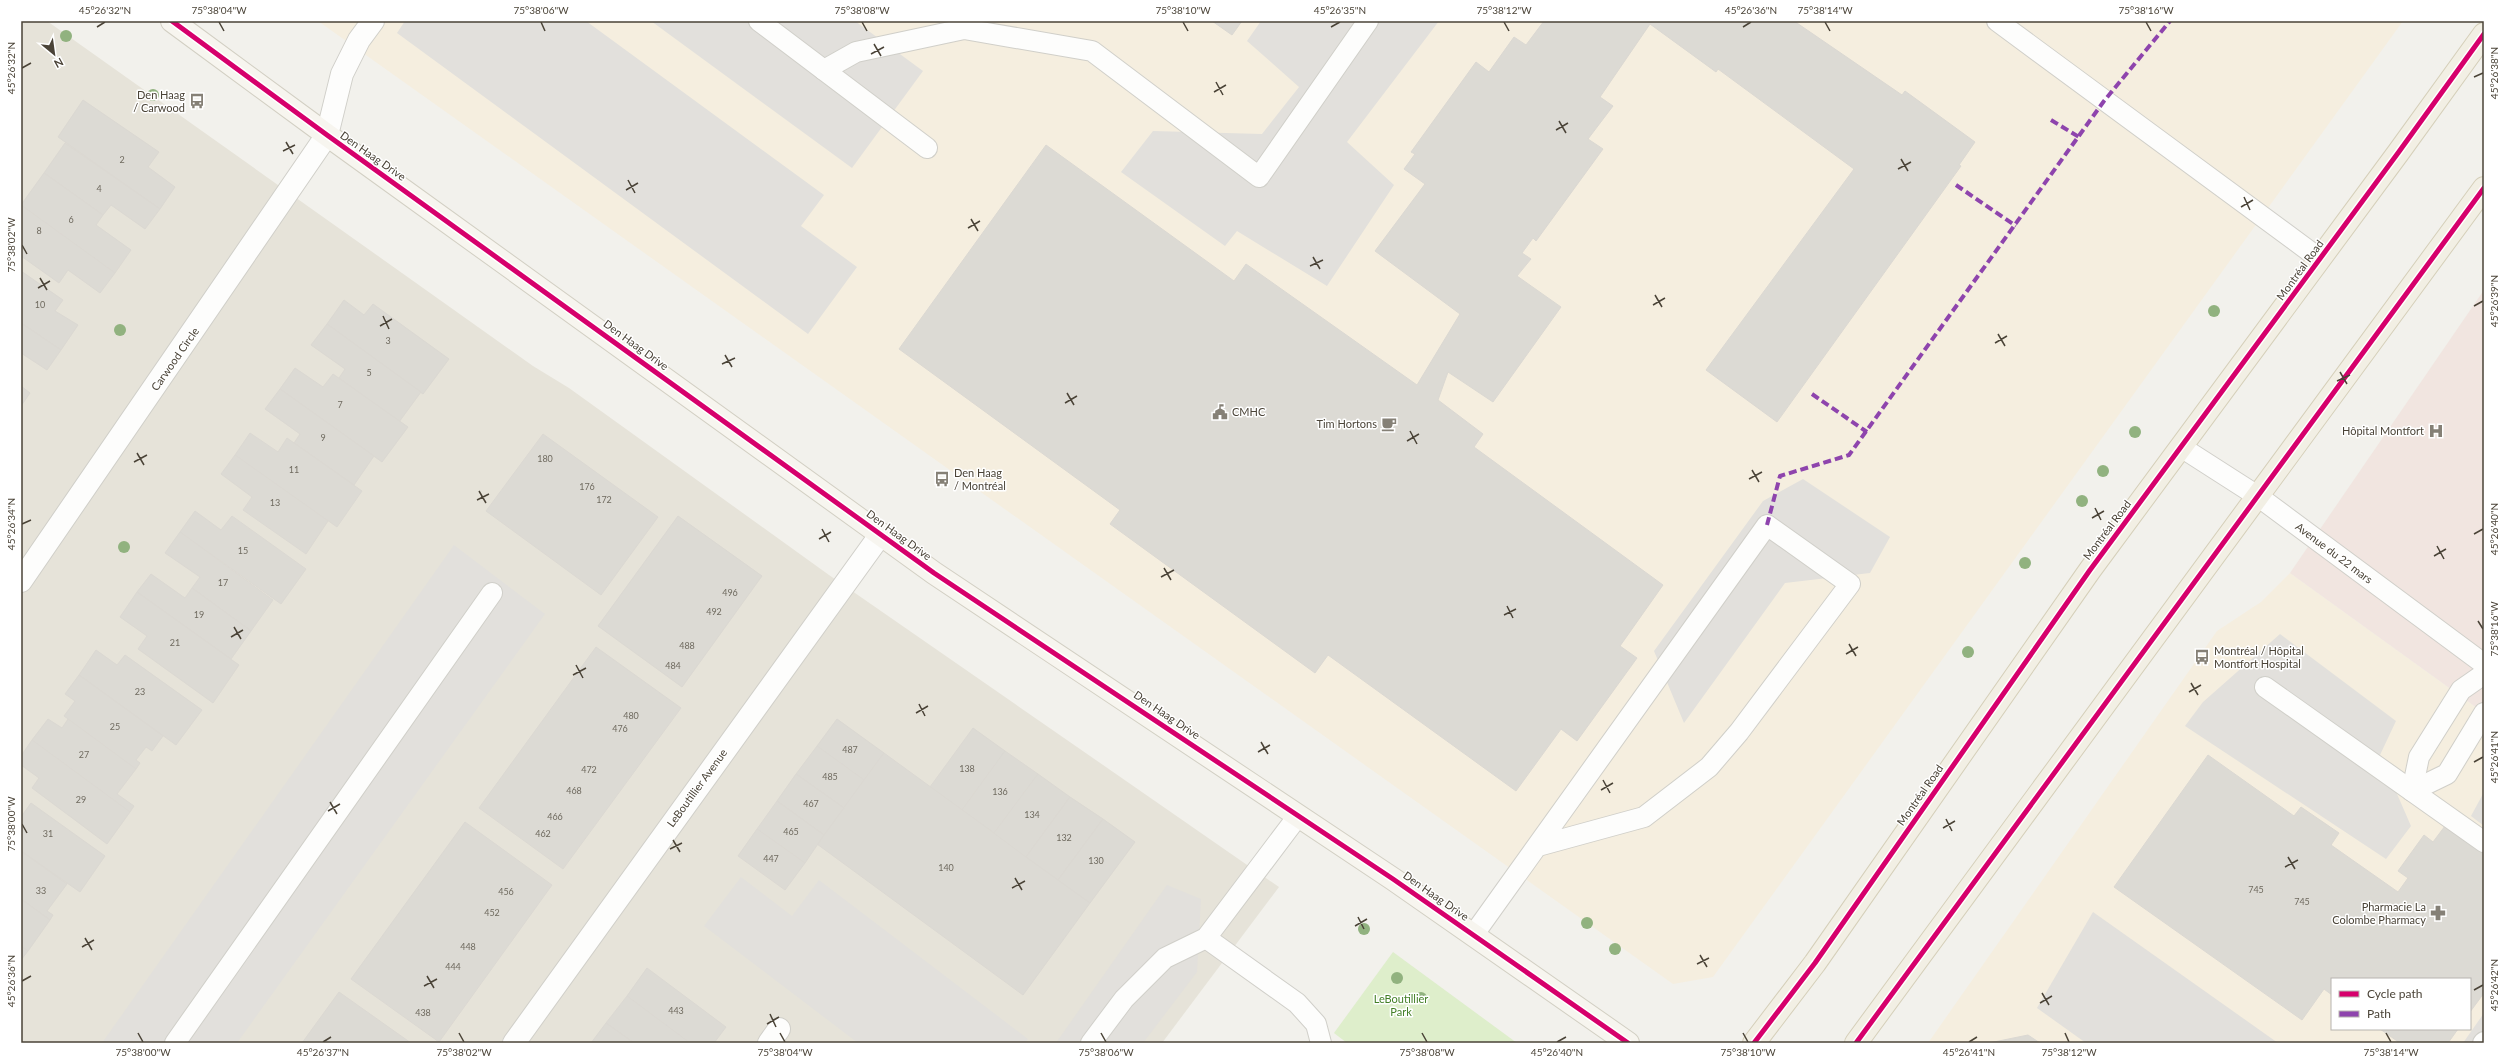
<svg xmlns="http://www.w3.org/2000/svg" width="2505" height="1064" font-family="Lato,sans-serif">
<rect width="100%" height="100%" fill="#f2f1ec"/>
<polygon fill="#e6e3d9" points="21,21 47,21 533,366 569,388 829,575 1279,887 1162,1043 21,1043"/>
<g fill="#f5eedf" fill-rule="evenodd">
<polygon points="318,21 2403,21 1713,977 1673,984"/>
<path d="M2290,573l194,140v330h-556l289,-412 44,-29zM2332,979h138v50h-138z"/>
</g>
<polygon fill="#f1e5e0" points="2484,290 2484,713 2290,573"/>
<polygon fill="#deeecb" points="1393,952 1517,1043 1347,1043 1334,1033"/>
<g fill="#e2e0dc">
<polygon points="405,21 586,21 824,195 801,226 857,267 808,334 397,33"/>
<polygon points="651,21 855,21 923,71 852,168"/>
<polygon points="1261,21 1439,21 1347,142 1394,185 1327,286 1237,231 1225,246 1121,172 1153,131 1262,134 1299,87 1247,41"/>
<polygon points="1803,479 1890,537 1870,573 1785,583 1684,723 1654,651 1763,501"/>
<polygon points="454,545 545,614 237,1043 102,1043"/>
<polygon points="2280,634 2396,721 2380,755 2411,826 2386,859 2185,726 2203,702"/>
<polygon points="2484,792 2484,826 2471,816"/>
<polygon points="741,877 792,916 819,880 1028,1039 1025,1043 858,1043 704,926"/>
<polygon points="1167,885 1201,899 1197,972 1143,1043 1056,1043"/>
<polygon points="2093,912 2278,1043 2086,1043 2037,1008"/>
<polygon points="2484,1013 2484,1043 2463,1043"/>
</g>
<g fill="#dcdad4" stroke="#dbd8d2">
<polygon points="1212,21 1242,21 1232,35"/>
<polygon points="1544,21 1794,21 1902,95 1905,91 1975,142 1959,165 1961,166 1777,422 1706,370 1854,169 1718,69 1716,72 1650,24 1600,97 1613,106 1588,139 1603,149 1536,241 1533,238 1522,253 1531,259 1517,276 1561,307 1493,402 1448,372 1438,400 1483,434 1474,447 1663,585 1620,646 1637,658 1577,741 1561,729 1516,791 1328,655 1315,673 1110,524 1120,510 899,349 1046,145 1234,281 1246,264 1417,385 1460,314 1375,251 1425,184 1404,169 1415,154 1411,152 1476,62 1489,72 1514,37 1526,45"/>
<polygon points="83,100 159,152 148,167 175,187 160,209 58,137"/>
<polygon points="65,143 160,209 145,229 111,205 103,215 44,173"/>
<polygon points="44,173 103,215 96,225 131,250 115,273 21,205"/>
<polygon points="21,205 115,273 100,293 68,270 59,283 21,256"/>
<polygon points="21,271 63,300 55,311 78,325 61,350 21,323"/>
<polygon points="344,300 364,315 373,304 449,359 423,394 327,324"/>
<polygon points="21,323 61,350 47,370 21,353"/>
<polygon points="327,324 421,392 399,422 339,378 345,369 311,345"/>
<polygon points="295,368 323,387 333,374 408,427 382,462 280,389"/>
<polygon points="21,386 30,393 21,406"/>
<polygon points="280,389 374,456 354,485 294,443 300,434 265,409"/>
<polygon points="250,433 278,452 287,438 362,491 337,527 235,455"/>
<polygon points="543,434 658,517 601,595 486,511"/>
<polygon points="235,455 328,521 306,554 243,510 252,497 221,474"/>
<polygon points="195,511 221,530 232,516 306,569 281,604 180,532"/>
<polygon points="678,516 762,576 682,687 598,626"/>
<polygon points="180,532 273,600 251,631 192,588 200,577 165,553"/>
<polygon points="151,574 185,598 192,588 251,631 231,659 137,592"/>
<polygon points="137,592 239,665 213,703 138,649 147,636 120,617"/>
<polygon points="596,647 681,708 563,869 479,808"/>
<polygon points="96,650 117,665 125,655 202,710 176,745 79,675"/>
<polygon points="79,675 163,736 152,751 146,747 136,760 140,763 136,769 64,716 75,701 65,694"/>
<polygon points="48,719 62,728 68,719 136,769 117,794 134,806 130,812 32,740"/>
<polygon points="837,719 884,753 864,780 817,746"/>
<polygon points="973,728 1005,751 962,810 930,787"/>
<polygon points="32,740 130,812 107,844 32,788 39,778 21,765 21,756"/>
<polygon points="817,746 864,780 844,808 796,774"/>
<polygon points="1005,751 1038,774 994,833 962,810"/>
<polygon points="884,753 1090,903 1023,995 817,844"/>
<polygon points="2208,755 2294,816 2301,807 2339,833 2331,845 2398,892 2408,878 2398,871 2424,835 2433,842 2445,826 2484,854 2484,993 2470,1012 2470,979 2332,979 2332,995 2324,989 2302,1020 2114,887"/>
<polygon points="796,774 844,808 824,835 777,801"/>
<polygon points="1038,774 1070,797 1026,857 994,833"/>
<polygon points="1070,797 1103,819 1058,880 1026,857"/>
<polygon points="777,801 824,835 805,863 757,829"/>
<polygon points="31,803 105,856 80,892 21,851 21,817"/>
<polygon points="1103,819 1135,842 1090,903 1058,880"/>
<polygon points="465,822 552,885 439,1042 351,979"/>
<polygon points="757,829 805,863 785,890 738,856"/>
<polygon points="21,851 67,884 47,911 53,915 50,920 21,899"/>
<polygon points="21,899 50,920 28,951 21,946"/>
<polygon points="21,946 28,951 21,960"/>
<polygon points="647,968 726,1027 714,1043 690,1043 627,996"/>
<polygon points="339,992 411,1043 302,1043"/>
<polygon points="627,996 690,1043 634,1043 606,1023"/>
<polygon points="606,1023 634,1043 591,1043"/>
<polygon points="2380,1029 2458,1029 2448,1043 2400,1043"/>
<polygon points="2028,1035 2040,1043 1989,1043"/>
</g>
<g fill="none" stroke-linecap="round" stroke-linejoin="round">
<g stroke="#d0cfc9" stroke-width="22">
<g id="lane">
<polyline points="759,21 927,148"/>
<polyline points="1997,21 2320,259"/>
<polyline points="824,70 856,52 964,29 1092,51 1259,177 1368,21"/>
<polyline points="2181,447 2259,497 2484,664"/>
<polyline points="2265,687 2484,842"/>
<polyline points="2412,791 2419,757 2461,690 2484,674"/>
<polyline points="2412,791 2447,774 2484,713"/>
<polyline points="1474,934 1767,525 1850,584 1739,732 1709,767 1644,817 1538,846"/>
<polyline points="1206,938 1297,1003 1316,1024 1321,1043"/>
<polyline points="175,1043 492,593"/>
<polyline points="1091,1043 1124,999 1165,958 1206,938 1298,816"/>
<polyline points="2483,1043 2484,1042"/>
</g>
</g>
<g stroke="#d0cfc9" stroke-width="24">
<g id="street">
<polyline points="21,581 327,135 342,74 359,40 373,21"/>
<polyline points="514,1043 881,534"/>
<polyline points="769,1043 779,1029"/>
</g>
</g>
<g stroke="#d2cfc3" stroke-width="24">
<polyline id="secondary" points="172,21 327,135 934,573 1393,879 1628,1043"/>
</g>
<g stroke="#d5cfb9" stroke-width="24">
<g id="primary">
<polyline points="1754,1043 1815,963 2090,570 2398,153 2484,34"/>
<polyline points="1856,1043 2484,188"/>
</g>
</g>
<use href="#lane" stroke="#fdfdfc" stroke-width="20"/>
<use href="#street" stroke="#fdfdfc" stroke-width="22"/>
<use href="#secondary" stroke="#f7f5ef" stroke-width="22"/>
<use href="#primary" stroke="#f2efe4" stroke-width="22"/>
<g stroke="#8e44ad" stroke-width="4" stroke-dasharray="8 4" stroke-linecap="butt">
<polyline points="2051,120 2079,137"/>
<polyline points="1956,185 2016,226"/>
<polyline points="1812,394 1867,432"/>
<polyline points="1767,525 1780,476 1849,455 2104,101 2170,21"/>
</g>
<g stroke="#fff" stroke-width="8">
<g id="cycleway">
<polyline points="172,21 327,135 934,573 1393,879 1628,1043"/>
<polyline points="1754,1043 1815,963 2090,570 2398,153 2484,34"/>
<polyline points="1856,1043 2484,188"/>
</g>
</g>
<use href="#cycleway" stroke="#d6006c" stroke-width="5"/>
</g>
<g fill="#91b27f">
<circle cx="66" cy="36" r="6"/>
<circle cx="153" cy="95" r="6"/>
<circle cx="2214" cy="311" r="6"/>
<circle cx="120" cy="330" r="6"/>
<circle cx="2135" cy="432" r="6"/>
<circle cx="2103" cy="471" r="6"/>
<circle cx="2082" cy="501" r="6"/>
<circle cx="124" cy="547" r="6"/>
<circle cx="2025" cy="563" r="6"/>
<circle cx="1968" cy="652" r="6"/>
<circle cx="1587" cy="923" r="6"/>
<circle cx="1364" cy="929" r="6"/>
<circle cx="1615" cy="949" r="6"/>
<circle cx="1397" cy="978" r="6"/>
<circle cx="1421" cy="998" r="6"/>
</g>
<path fill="none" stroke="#4a4337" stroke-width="1.5" d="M219,22l5,9M541,22l4,9M862,22l5,9M1183,22l5,9M1504,22l5,9M1825,22l5,9M2146,22l5,9M97,27l8,-5M1331,27l9,-5M1743,27l8,-5M874,44l7,12M871,54l13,-7M22,68l9,-5M2474,77l9,-4M1216,82l7,13M1214,92l12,-7M1559,121l7,12M1556,130l12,-7M286,142l7,12M283,151l12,-6M1901,159l7,12M1898,169l13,-7M628,180l7,13M626,190l12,-7M2244,197l6,13M2241,207l12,-7M971,219l7,12M968,228l12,-7M22,245l5,9M1313,257l7,12M1310,266l13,-6M40,278l7,12M38,288l12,-7M1655,295l7,12M1653,305l12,-7M2474,306l9,-5M383,316l6,13M380,326l12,-7M1998,334l7,12M1995,343l12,-7M725,355l7,12M722,364l13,-6M2340,372l7,12M2337,381l13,-6M1067,393l7,12M1065,403l12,-7M1410,431l7,13M1407,441l12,-7M137,453l7,12M134,462l13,-7M1752,470l7,12M1749,479l13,-7M479,491l7,12M477,500l12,-6M2095,508l6,12M2092,518l12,-7M22,524l9,-4M822,529l7,13M2474,534l9,-5M819,539l12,-7M2437,546l7,13M2434,556l12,-7M1164,568l7,12M1161,577l13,-7M1507,606l6,12M1504,615l12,-6M2478,621l5,8M234,627l7,12M231,637l12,-7M1849,644l7,12M1846,654l12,-7M576,665l7,13M573,675l13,-7M2191,683l7,12M2189,692l12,-7M919,704l6,12M916,713l12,-7M1261,742l7,12M1258,752l12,-7M2474,762l9,-5M1603,780l7,13M1601,790l12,-7M330,802l7,12M328,811l12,-7M1946,819l6,12M22,824l5,9M1943,828l12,-7M673,840l7,12M670,849l12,-6M2288,857l7,12M2285,867l13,-7M1015,878l7,12M1012,888l13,-7M1358,917l6,12M1355,926l12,-7M85,938l7,12M82,947l12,-7M1700,955l7,12M1697,964l12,-6M427,976l7,12M22,981l9,-5M424,986l13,-7M2474,990l9,-5M2042,993l7,12M2040,1003l12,-7M770,1014l6,13M767,1024l12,-7M138,1033l5,9M459,1033l5,9M780,1033l5,9M1101,1033l5,9M1422,1033l5,9M1743,1033l5,9M2065,1033l4,9M2386,1033l5,9M323,1042l8,-5M1557,1042l9,-5M1969,1042l8,-5"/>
<defs>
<g id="bus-bare" transform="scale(1.2)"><path d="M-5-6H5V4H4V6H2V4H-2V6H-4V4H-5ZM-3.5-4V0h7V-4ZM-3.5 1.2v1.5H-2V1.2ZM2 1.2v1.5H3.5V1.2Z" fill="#858076" stroke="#fff" stroke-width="2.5" paint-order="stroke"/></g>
<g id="civic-bare" transform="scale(1.2)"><path d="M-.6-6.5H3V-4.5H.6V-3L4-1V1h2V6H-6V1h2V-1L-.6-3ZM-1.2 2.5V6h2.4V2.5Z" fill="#858076" stroke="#fff" stroke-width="2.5" paint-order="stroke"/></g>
<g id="cafe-bare" transform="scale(1.2)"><path d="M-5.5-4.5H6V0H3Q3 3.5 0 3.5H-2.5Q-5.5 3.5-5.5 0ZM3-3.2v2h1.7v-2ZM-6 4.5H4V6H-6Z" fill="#858076" stroke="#fff" stroke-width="2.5" paint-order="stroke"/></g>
<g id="hospital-bare" transform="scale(1.2)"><path d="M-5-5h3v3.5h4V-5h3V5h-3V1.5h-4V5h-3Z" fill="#858076" stroke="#fff" stroke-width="2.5" paint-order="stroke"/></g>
<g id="pharmacy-bare" transform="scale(1.2)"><path d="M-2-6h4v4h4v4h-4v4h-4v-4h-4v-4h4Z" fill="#858076" stroke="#fff" stroke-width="2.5" paint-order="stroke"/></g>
</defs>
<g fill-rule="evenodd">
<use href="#bus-bare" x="197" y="101"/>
<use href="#civic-bare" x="1220" y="412"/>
<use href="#cafe-bare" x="1389" y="424"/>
<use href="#hospital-bare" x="2436" y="431"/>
<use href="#bus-bare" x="942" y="479"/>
<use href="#bus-bare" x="2202" y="657"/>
<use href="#pharmacy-bare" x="2438" y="913"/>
</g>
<g text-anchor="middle" stroke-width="3" stroke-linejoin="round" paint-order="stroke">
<g font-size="9" fill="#6f6a5f">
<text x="122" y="163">2</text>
<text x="99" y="192">4</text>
<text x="71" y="223">6</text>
<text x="39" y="234">8</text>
<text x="40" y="308">10</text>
<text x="388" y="344">3</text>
<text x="369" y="376">5</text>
<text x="340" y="408">7</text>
<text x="323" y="441">9</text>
<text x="545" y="462">180</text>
<text x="294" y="473">11</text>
<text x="587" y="490">176</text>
<text x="604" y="503">172</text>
<text x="275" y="506">13</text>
<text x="243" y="554">15</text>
<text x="223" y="586">17</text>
<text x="730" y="596">496</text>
<text x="714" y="615">492</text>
<text x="199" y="618">19</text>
<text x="175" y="646">21</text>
<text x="687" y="649">488</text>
<text x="673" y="669">484</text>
<text x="140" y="695">23</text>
<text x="631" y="719">480</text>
<text x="115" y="730">25</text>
<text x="620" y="732">476</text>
<text x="850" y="753">487</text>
<text x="84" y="758">27</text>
<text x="967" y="772">138</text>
<text x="589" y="773">472</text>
<text x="830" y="780">485</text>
<text x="574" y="794">468</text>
<text x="1000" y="795">136</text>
<text x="81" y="803">29</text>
<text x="811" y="807">467</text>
<text x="1032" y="818">134</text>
<text x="555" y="820">466</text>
<text x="791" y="835">465</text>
<text x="48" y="837">31</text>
<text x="543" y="837">462</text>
<text x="1064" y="841">132</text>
<text x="771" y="862">447</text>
<text x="1096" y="864">130</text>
<text x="946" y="871">140</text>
<text x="2256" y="893">745</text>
<text x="41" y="894">33</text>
<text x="506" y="895">456</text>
<text x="2302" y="905">745</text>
<text x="492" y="916">452</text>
<text x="468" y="950">448</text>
<text x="453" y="970">444</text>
<text x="676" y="1014">443</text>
<text x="423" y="1016">438</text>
</g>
<g font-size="11" fill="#4a4337" stroke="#fff" text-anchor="end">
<text x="185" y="99">Den Haag<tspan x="185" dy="13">/ Carwood</tspan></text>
<text x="1232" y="416" text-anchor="start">CMHC</text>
<text x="1377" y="428">Tim Hortons</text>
<text x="2424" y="435">Hôpital Montfort</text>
<text x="954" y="477" text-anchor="start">Den Haag<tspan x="954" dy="13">/ Montréal</tspan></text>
<text x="2214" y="655" text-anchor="start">Montréal / Hôpital<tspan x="2214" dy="13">Montfort Hospital</tspan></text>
<text x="2426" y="911">Pharmacie La<tspan x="2426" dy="13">Colombe Pharmacy</tspan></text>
</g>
<g font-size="11" fill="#4a4337" stroke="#fff">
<text transform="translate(373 156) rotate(35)" y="4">Den Haag Drive</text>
<text transform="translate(2300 270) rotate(-54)" y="4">Montréal Road</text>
<text transform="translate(636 345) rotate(36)" y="4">Den Haag Drive</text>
<text transform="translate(175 359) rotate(-55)" y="4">Carwood Circle</text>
<text transform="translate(2107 530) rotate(-53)" y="4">Montréal Road</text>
<text transform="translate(899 535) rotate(36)" y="4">Den Haag Drive</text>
<text transform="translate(2334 553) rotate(37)" y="4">Avenue du 22 mars</text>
<text transform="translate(1167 715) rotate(34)" y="4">Den Haag Drive</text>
<text transform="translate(697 788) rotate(-54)" y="4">LeBoutillier Avenue</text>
<text transform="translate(1920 795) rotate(-55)" y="4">Montréal Road</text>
<text transform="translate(1436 896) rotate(35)" y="4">Den Haag Drive</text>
</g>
<g font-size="11" fill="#427f26" stroke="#fff">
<text x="1401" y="1003">LeBoutillier<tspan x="1401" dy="13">Park</tspan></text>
</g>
</g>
<rect width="2505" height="1064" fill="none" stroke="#ffffff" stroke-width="44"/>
<rect x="2331" y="978" width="140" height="52" fill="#ffffff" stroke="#b7b4af"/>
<rect x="2339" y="991" width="20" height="6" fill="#d6006c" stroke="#b7b4af"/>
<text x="2367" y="998" font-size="12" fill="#4a4337">Cycle path</text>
<rect x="2339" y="1011" width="20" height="6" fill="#8e44ad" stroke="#b7b4af"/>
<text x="2367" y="1018" font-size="12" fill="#4a4337">Path</text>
<g transform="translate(54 54) rotate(151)" stroke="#ffffff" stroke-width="3" paint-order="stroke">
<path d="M0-3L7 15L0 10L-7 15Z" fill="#4a4337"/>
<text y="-6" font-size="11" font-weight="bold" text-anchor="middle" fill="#4a4337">N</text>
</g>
<rect x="22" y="22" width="2461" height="1020" fill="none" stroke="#4a4337" stroke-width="1.5"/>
<g font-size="10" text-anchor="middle" fill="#4a4337">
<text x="105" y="14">45°26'32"N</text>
<text x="219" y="14">75°38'04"W</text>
<text x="541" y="14">75°38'06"W</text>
<text x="862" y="14">75°38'08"W</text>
<text x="1183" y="14">75°38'10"W</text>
<text x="1340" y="14">45°26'35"N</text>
<text x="1504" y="14">75°38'12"W</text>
<text x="1751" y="14">45°26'36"N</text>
<text x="1825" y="14">75°38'14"W</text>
<text x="2146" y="14">75°38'16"W</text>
<text transform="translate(11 68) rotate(-90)" y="4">45°26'32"N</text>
<text transform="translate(2494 73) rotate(-90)" y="4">45°26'38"N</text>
<text transform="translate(11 245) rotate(-90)" y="4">75°38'02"W</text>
<text transform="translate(2494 301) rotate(-90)" y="4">45°26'39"N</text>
<text transform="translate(11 524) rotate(-90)" y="4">45°26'34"N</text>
<text transform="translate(2494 529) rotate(-90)" y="4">45°26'40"N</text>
<text transform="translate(2494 629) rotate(-90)" y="4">75°38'16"W</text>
<text transform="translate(2494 757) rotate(-90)" y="4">45°26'41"N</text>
<text transform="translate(11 824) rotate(-90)" y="4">75°38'00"W</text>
<text transform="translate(11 981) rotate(-90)" y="4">45°26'36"N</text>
<text transform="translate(2494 985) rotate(-90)" y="4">45°26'42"N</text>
<text x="143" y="1056">75°38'00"W</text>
<text x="323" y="1056">45°26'37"N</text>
<text x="464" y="1056">75°38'02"W</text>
<text x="785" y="1056">75°38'04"W</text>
<text x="1106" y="1056">75°38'06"W</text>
<text x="1427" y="1056">75°38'08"W</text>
<text x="1557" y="1056">45°26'40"N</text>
<text x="1748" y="1056">75°38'10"W</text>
<text x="1969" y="1056">45°26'41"N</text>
<text x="2069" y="1056">75°38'12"W</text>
<text x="2391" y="1056">75°38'14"W</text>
</g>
</svg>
